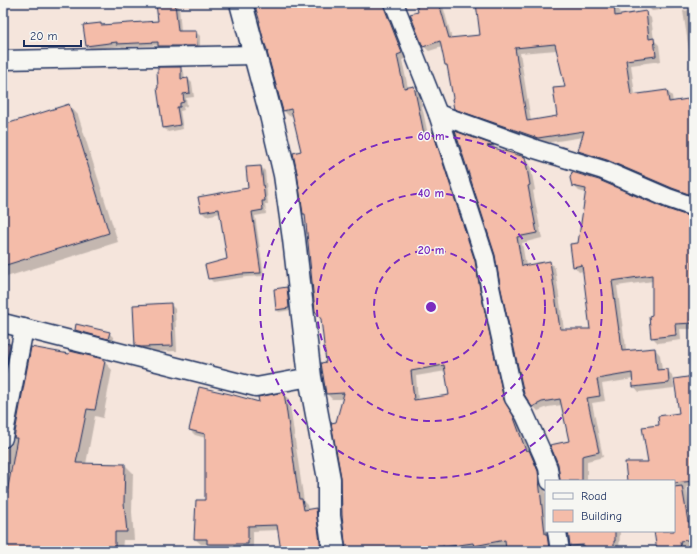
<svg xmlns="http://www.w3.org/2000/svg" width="697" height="554" font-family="'Comic Neue',sans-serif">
<rect width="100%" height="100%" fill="#f5e5dc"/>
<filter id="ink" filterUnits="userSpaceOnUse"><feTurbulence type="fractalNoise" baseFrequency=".025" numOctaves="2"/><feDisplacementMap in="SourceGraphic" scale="8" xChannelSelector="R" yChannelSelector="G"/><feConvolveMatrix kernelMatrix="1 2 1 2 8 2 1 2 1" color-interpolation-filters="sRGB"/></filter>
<g filter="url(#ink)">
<g fill="#0003" fill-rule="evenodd">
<polygon points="172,3 175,3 179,7 181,32 196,32 200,36 200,49 163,50 158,45 122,47 121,46 91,49 87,45 101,24 102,26 159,22"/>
<path d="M255,3h129l2,6 3,2 18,47 -5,2 6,28 5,-1 6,5 9,43 5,-1 5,5 42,128 5,28 24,112 9,15 11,29 5,6 9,20 2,12 1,3v39h8l-1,20h-206l-5,-74 -5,-54 7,-24h-12l-5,-5v-31l-5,-44 -16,-103 -2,-2 -2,-62 -8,-37 -5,1 -5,-5zM446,371l4,24 -32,5 -2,-24z"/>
<path d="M417,3h41l-15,3 9,33 29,-3 -4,-33h141l2,13 25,-4 6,6 3,22 5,5 2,16 -30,4 4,30 32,-4 5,5 1,7 21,-4v100l-109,-43 -6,-5 4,-14 -38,6 -85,-29 -5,-6 -1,-9 -6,-31 -3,-3 -3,-18 -13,4 -6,-5zM557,50l10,38 -9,29 -27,4 -11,-68z"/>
<polygon points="647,3 675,3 675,8 652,11 647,6"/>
<polygon points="694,9 694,55 689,50 683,11"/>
<polygon points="180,68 184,72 185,80 188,79 192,83 194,97 186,98 187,106 183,107 184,110 180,111 183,129 168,132 164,128 158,89"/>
<polygon points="69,105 78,115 118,242 3,278 3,126"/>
<polygon points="456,133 494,146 498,151 524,158 530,164 535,190 533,191 542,238 522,243 526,266 550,262 555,268 564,330 591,330 583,271 579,272 574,266 579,243 586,193 579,191 573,185 663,209 694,218 694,329 680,329 681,340 658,343 652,337 653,281 617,286 624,337 625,339 626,351 655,349 660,355 662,370 667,370 672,375 674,388 639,392 634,386 633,379 602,384 605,401 592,403 603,457 587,461 587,481 561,481 570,442 562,405 548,407 538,411 533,406 496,255"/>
<polygon points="261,167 265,171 268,204 265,204 266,214 255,216 264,276 246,277 213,282 209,278 228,260 221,213 206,216 202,212 249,189"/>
<polygon points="287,288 289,291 291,310 279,312 277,310"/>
<polygon points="170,304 175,309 177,351 147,352 141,350 136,345"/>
<polygon points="76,330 109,333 114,338 113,343 81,335"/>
<polygon points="3,344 10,345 18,353 3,431"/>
<polygon points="32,349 103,360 112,370 103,418 95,416 86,464 125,465 133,473 132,512 134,540 123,540 122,551 66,551 10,536 3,532 3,449 6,449 11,446 14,440"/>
<polygon points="694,377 694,486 686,487 692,522 694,522 694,545 685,546 685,551 658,551 655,531 674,531 674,481 628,481 649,463 660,426 680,413"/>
<polygon points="284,393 289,399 304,502 307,505 308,510 316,509 321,514 325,551 282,551 278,530 253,531 253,549 213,549 208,544 201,544 195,539 206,501 206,438 195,435 190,430"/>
<polygon points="569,531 620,531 619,551 576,551 571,546"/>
</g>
<g fill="#f4bca9" stroke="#1b2f5e" fill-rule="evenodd">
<polygon points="156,3 175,3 178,31 196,31 197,46 158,46 158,42 117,44 117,42 86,46 83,25 101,23 101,25 158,21"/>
<path d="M254,3h130v4l18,46 -5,2 7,33 10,-2 10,48 9,-2 42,129 5,28 24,111 9,15 13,36 3,-1 9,21 7,63h2l2,15 -7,1v1h-36l-1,-11 -31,6 -1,-3 -29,4v-1l-29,5h-69l-4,-36 -1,-38 -10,-54 5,-1 8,-29 -18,1 -5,-31 5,-1 -5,-43 -6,-8 -10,-97h-2l-6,-41 -4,-20 8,-2 -10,-42 -8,2 -16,-59h1l-4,-10 -5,-20h1zM444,365l5,30 -35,5 -3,-29z"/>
<path d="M416,3h23l10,35 31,-3 -4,-32h138l1,13 31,-5 3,28 5,-1 2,18 -30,4 5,35 36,-5 2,12 25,-4v98l-22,-8 -65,-28 -29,-9 6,-20 -46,7 -84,-29 -2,-10 1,-1 -6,-33h-2l-5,-24 -17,6 -13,-33 8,-2zM555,44l10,43 -12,1 4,28 -30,5 -12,-73z"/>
<polygon points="158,67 181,67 181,79 188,78 190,93 183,94 184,102 180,103 180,107 177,107 180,125 163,128 157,88 158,88 157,71 158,70"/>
<polygon points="69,104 109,233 3,266 3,125"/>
<polygon points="455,131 494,145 487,146 525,157 530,185 528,186 537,233 517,237 522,266 550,261 560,329 590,329 582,265 573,267 570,244 578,243 586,189 572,186 570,178 572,172 599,180 664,208 691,217 694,217 694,236 692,235 693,296 694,296 694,323 675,324 676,335 651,338 649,316 652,315 652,275 612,281 619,331 620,332 622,351 655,348 657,370 668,369 669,383 633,387 632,373 597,379 600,396 587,398 599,452 582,456 582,481 560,481 558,464 550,445 569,441 560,399 542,402 532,407 524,394 500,285 495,255"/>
<polygon points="261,166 265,201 262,201 263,210 252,212 261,273 241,274 208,279 205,265 227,259 219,209 201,212 198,197 248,188 246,167"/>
<polygon points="287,287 289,308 276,310 274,289"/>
<polygon points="171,303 173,346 141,347 135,346 133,305"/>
<polygon points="76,324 110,332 108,339 75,330"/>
<polygon points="3,343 10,344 3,382"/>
<polygon points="31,347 69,354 70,351 103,359 103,361 105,361 95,410 87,409 76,463 125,464 124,503 127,532 115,532 115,551 4,551 6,530 3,529 3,515 17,438 14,438"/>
<polygon points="694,376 694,481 674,483 674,481 627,481 625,462 648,462 642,427 659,425 658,416 679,413 674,379"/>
<polygon points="199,387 230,394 259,402 258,397 284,392 299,499 302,499 304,510 316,508 317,518 321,551 281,551 277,525 248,526 248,544 207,544 207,539 194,539 196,500 205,500 205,434 189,430"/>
<polygon points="682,486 688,522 694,521 694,539 680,541 681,551 657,551 654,531 674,531 674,487"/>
<polygon points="568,531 615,531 615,541 614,541 614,551 584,551 584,545 570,546"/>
</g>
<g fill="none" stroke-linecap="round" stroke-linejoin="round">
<g stroke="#1b2f5e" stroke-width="21">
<g id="minor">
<polyline points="394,3 438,114 485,258 490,287 514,398 525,415 542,453 548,468 550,481"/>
<polyline points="3,60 254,55"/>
<polyline points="438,114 535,149 603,170 668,198 694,207"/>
<polyline points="3,323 256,387 310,377"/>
<polyline points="3,438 24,328"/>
<polyline points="557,531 560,551"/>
</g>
</g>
<g stroke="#1b2f5e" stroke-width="25">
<polyline id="tertiary" points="241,3 271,115 285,175 294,239 310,377 329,479 329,516 334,551"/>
</g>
<use href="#minor" stroke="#f6f6f2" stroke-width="18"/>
<use href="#tertiary" stroke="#f6f6f2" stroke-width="22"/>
</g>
</g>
<g fill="none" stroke="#7b2cbf" stroke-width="2" stroke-dasharray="7 5">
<circle cx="431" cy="307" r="57"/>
<circle cx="431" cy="307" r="114"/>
<circle cx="431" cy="307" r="171"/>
</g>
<circle cx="431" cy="307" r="6" fill="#7b2cbf" stroke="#f6f6f2" stroke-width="2"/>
<g font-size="12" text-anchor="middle" font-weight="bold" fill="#7b2cbf" stroke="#f6f6f2" stroke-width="3" stroke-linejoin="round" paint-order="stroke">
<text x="431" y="140">60 m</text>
<text x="431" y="197">40 m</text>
<text x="431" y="254">20 m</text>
</g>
<rect width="697" height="554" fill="none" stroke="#f6f6f2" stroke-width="16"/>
<rect x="8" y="8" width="681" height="538" fill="none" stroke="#1b2f5e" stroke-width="1.5" filter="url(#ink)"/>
<rect x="545" y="480" width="130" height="52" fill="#f6f6f2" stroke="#9ea6b7"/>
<rect x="553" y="493" width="20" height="6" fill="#f6f6f2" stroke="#9ea6b7"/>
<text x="581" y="500" font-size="12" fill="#1b2f5e">Road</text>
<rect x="553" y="510" width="20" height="12" fill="#f4bca9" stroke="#9ea6b7"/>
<text x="581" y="520" font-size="12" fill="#1b2f5e">Building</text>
<path d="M24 40v6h57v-6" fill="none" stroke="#1b2f5e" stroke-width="2"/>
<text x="30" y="40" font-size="12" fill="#1b2f5e" stroke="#f6f6f2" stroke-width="3" paint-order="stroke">20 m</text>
</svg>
